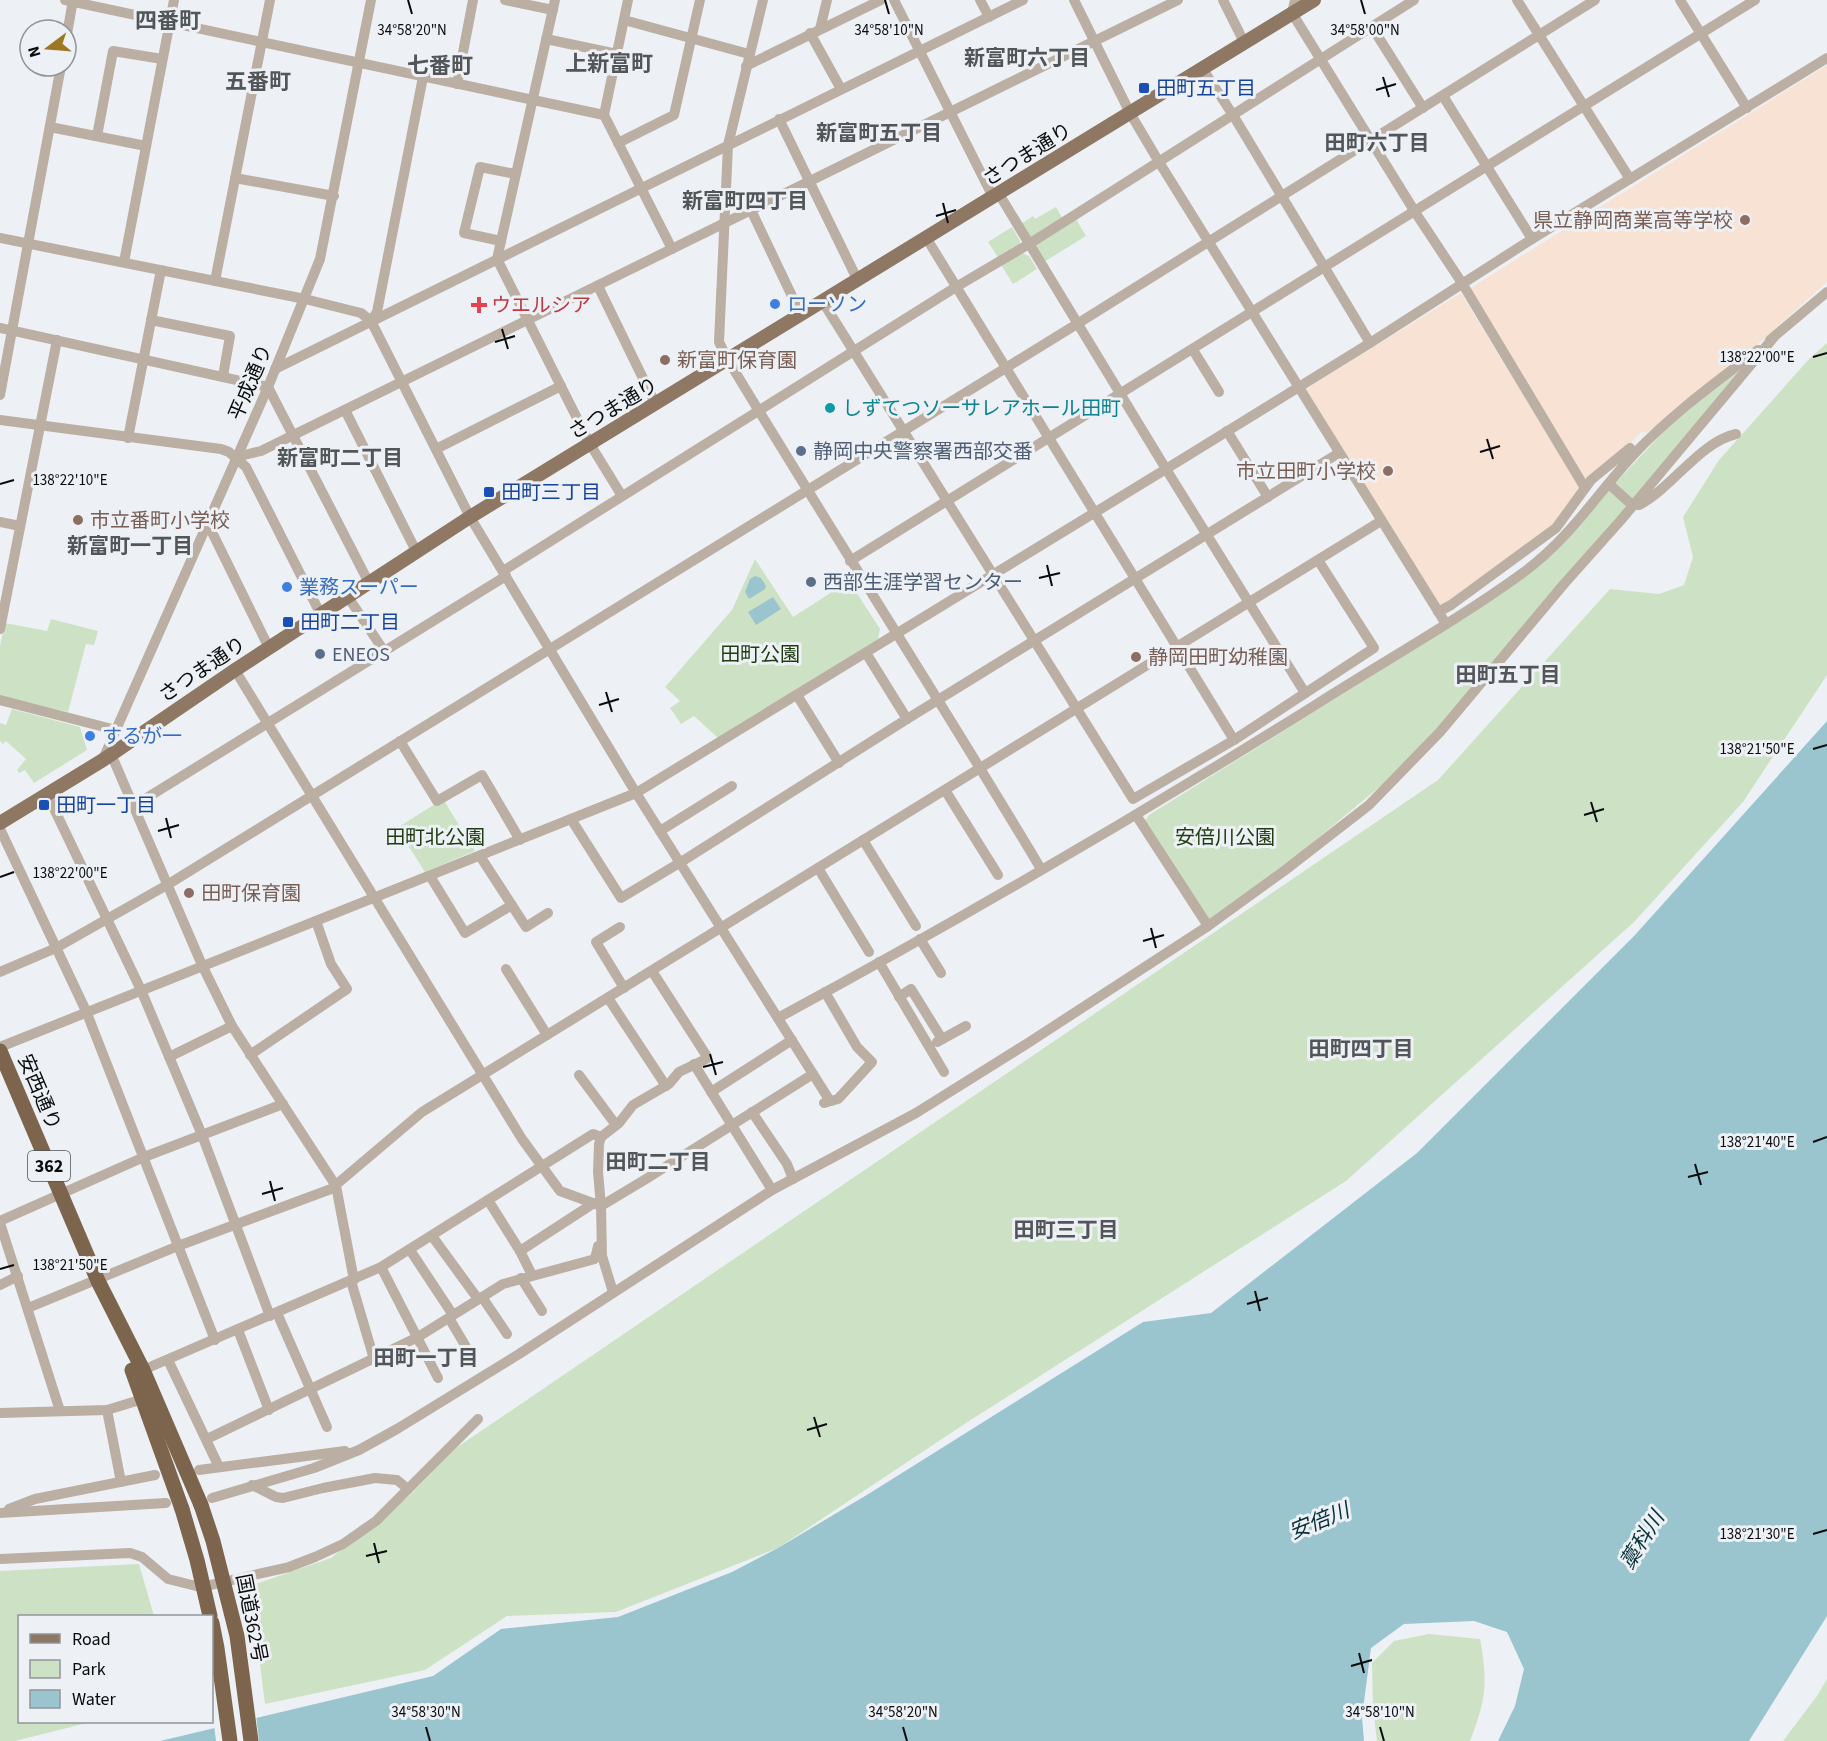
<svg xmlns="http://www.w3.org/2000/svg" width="1827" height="1741" font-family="'Source Sans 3','Noto Sans JP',sans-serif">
<rect width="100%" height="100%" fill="#edf1f5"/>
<g fill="#f7e2d4">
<polygon points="1827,65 1827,282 1764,339 1647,433 1641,432 1623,451 1585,480 1469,289"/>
<polygon points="1461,293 1581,489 1553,525 1445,606 1438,605 1306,389"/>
</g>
<g fill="#cde2c5">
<polygon points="1056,207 1063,219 1034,237 1029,237 1021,224 1033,216 1035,219"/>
<polygon points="1076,219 1086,236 1044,262 1035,248 1038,243"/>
<polygon points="1012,227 1020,241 1019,246 999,259 988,242"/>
<polygon points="1022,253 1029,256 1037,269 1013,284 1001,265"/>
<polygon points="1827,343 1827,675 1743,802 1634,922 1346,1181 966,1423 778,1548 616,1612 507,1616 425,1670 265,1704 250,1586 331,1558 410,1495 456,1448 1438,780 1610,589 1659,594 1684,585 1693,557 1683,517 1719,460 1810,358"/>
<polygon points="1756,355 1444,721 1389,779 1271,877 1208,921 1144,822 1149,815 1477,610 1607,492 1668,427"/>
<polygon points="755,559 793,617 849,581 880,629 878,639 718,738 694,716 681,724 670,708 680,701 665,687 732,610"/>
<polygon points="51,619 98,631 94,645 86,644 68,712 0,696 0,646 5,623 47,631"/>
<polygon points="12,709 80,727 87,750 34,783 25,770 19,773 17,770 26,759 6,741 3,744 0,741 0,723 6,725"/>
<polygon points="443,799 475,851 425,872 397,828"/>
<polygon points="139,1564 154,1616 20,1616 20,1722 91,1722 15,1741 0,1741 0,1571"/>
<path d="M1429,1634l51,5c8,45 6,60 -10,102h-93l-4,-33 -1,-45 22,-22z"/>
<polygon points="1827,1679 1827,1741 1783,1741 1817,1696"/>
</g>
<g fill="#9ac5cf">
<polygon points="755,576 761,578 766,586 765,589 749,599 745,592 750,579"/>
<polygon points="773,597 781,609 756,625 748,612"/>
<polygon points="1827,721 1827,1616 1749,1741 1498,1741 1515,1706 1524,1669 1507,1632 1474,1621 1404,1624 1371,1648 1362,1717 1364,1741 160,1741 433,1676 501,1629 618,1617 732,1572 778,1548 870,1493 1143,1322 1211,1313 1417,1153 1635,935"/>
</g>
<polygon fill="#edf1f5" points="256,1714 259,1741 216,1741 214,1725"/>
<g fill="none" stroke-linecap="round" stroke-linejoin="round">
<g stroke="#bbafa3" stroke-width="10">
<polyline points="65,0 604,115"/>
<polyline points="505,0 553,10"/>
<polyline points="555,0 497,259 590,444 622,496"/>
<polyline points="628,0 604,115 672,249"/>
<path d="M763,0l-35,145 -9,197 9,18c103,171 211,338 313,509"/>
<polyline points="894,0 993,197"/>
<polyline points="980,0 989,17"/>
<polyline points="1074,0 1130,113 1159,162 1446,624"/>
<polyline points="1223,0 1244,42"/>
<polyline points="1295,0 1292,13 1415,212 1462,283 1585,488"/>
<polyline points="1517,0 1630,179"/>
<polyline points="1680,0 1747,108"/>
<polyline points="624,20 749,54"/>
<polyline points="1372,27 1423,108"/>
<polyline points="820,29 827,0"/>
<polyline points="810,33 841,89"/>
<polyline points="546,39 617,54"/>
<polyline points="66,40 73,0"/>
<polyline points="746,66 881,0"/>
<polyline points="1202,68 1233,115 1370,343"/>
<polyline points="457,84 473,0"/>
<polyline points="1443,96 1532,239"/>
<polyline points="779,119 858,281"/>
<polyline points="50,127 146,146"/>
<polyline points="97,136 113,51 162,59"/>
<polyline points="618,143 674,115 700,0"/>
<polyline points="235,178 334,196"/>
<polyline points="999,194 1166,469 1305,693"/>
<polyline points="751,210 801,315"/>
<polyline points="0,238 305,299 361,313 371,321 470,517 636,793 830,1101"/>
<polyline points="927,239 1234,740"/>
<polyline points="501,241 464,233 480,167 515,174"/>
<polyline points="124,262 174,0"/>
<polyline points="215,281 270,0"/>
<polyline points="598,286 656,405"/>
<polyline points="823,302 1133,799 1234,740 1374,648 1318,560"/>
<polyline points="151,320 230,336 223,376"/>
<polyline points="371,321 377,312 423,77"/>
<polyline points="0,328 268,387 369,583"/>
<polyline points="1770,340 1827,292"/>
<polyline points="1193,350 1219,392"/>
<polyline points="275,369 1023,0"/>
<polyline points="0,395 61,66"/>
<polyline points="345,410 417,553"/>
<polyline points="0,420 221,449 229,452 246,467 321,615"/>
<polyline points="1227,431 1268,497"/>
<polyline points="128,438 161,270"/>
<polyline points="436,449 561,386"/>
<polyline points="236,457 261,451 1178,0"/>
<path d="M1609,484l21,19 9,2c33,-17 61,-63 97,-71"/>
<polyline points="0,522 20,526"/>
<polyline points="207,522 269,648"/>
<polyline points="850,561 1755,0"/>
<polyline points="503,571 956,287 1029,244 1414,0"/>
<polyline points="348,597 384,651"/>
<polyline points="1438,612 1451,605 1556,528 1591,480 1630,448"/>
<polyline points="0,629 57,340"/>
<polyline points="235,670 522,1139 560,1191 601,1206 602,1256 613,1292"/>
<polyline points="797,695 839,763"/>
<polyline points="0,700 116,730"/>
<polyline points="907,719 1339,453"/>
<polyline points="400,741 437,801 482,775 520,840"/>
<polyline points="111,754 202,965 232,1026 336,1186 354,1280"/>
<polyline points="103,759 268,387 320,259 371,0"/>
<polyline points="945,790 998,875"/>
<polyline points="47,794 141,990 202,1135 270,1316"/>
<polyline points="132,807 506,576"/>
<polyline points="1136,815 1208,926"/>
<polyline points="571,819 621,898 681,862 907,719 866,653"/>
<polyline points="0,829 86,1011 215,1340"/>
<polyline points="660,831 732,786"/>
<polyline points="863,840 916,926"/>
<polyline points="480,856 526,927 548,913"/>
<polyline points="818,868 869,952"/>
<polyline points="430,876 465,933 512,905"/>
<polyline points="620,927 596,942 624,988"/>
<polyline points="920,939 941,973"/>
<polyline points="879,962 944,1072"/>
<polyline points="506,969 547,1035"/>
<polyline points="652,971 706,1055 706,1059 679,1072 669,1084 633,1105 619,1123 601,1137 599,1144 598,1172 601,1206 646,1179 813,1074"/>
<polyline points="0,972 56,948 167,885 1077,324 1595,0"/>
<polyline points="899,997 911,989 942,1039"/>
<polyline points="608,998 666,1086"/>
<path d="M778,1018c183,-99 363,-204 539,-314 69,-44 141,-84 207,-132 47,-35 72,-77 110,-118 38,-40 81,-71 124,-104"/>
<polyline points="937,1042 966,1026"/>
<polyline points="0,1047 636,793 1166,469 1370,343 1532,239 1827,58"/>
<polyline points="250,1055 347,989 331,964 316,921"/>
<polyline points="169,1057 232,1026"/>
<polyline points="694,1064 772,1190"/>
<polyline points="579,1075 616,1125"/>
<polyline points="711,1092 792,1040"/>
<polyline points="824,1103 838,1099 872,1062 857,1047 825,992"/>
<polyline points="752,1112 787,1164 793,1179"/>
<polyline points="488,1200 520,1251 532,1275"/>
<polyline points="0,1221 144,1157 283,1104"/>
<polyline points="0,1223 60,1411"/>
<polyline points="432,1236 478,1299"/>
<polyline points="410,1250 453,1315"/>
<polyline points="520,1251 594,1203"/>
<polyline points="381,1267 438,1378"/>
<polyline points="521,1278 542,1311"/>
<polyline points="351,1281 374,1359"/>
<polyline points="0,1285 18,1276"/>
<polyline points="482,1297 507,1334"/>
<polyline points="28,1308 178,1246 331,1189 422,1112 1381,521"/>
<polyline points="277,1313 327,1427"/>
<polyline points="449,1318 472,1357"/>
<polyline points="238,1330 269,1410"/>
<polyline points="168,1360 219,1467"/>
<polyline points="143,1370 381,1267 593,1134 601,1137"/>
<polyline points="107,1410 121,1482"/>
<polyline points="0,1413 107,1410 143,1399"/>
<polyline points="207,1439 418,1337 503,1284 595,1259 598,1246"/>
<polyline points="199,1470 345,1451"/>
<polyline points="252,1485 276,1497 283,1498 323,1488 375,1478 397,1480 408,1489"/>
<polyline points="212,1498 314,1468 359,1450 397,1429 519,1354 772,1190 916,1113 1028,1043 1208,926 1284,871 1369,805 1440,732 1564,584 1621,520 1774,337"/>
<polyline points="9,1509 35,1499 155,1475"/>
<polyline points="0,1513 166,1503"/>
<polyline points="0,1559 130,1553 142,1557 168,1579 196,1586 210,1585 289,1567 315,1557 343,1544 376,1521 478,1419"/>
</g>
<polyline stroke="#8e7863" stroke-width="14" points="0,823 103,760 235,670 470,517 1314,0"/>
<g stroke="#7d644c" stroke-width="15">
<polyline points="0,1051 98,1281 143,1370 201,1505"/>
<polyline points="132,1370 182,1509"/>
<polyline points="212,1623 217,1648 230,1741"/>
</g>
<g stroke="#7d644c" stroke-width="15">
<polyline points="201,1505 213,1541 237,1636 251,1741"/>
<polyline points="182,1509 197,1560 210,1616"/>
</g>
</g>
<path fill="none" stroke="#0a0b0d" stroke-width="2" d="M408,0l4,14M885,0l4,14M1361,0l4,14M1383,77l6,20M1376,90l20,-6M943,203l5,20M936,216l20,-6M502,329l6,20M495,342l20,-6M1813,357l14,-4M1487,439l6,20M1480,452l20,-6M0,484l14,-4M1047,565l5,21M1039,578l21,-5M606,692l6,20M599,705l20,-6M1813,749l14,-4M1591,802l6,20M1584,815l20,-6M166,818l5,20M158,831l21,-6M0,877l14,-5M1151,928l5,20M1143,941l21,-6M710,1054l6,21M703,1067l20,-5M1813,1142l14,-5M1695,1164l6,21M1688,1177l20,-5M270,1181l5,20M262,1194l21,-6M0,1269l14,-4M1255,1291l5,20M1247,1304l21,-6M814,1417l6,20M807,1430l20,-6M1813,1534l14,-4M374,1543l5,20M366,1556l21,-5M1359,1653l5,20M1351,1666l21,-6M426,1727l4,14M903,1727l4,14M1380,1727l4,14"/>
<g fill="#1a4fb4" stroke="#edf1f5" stroke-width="2">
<rect x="1138" y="82" width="12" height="12" rx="3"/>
<rect x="483" y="486" width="12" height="12" rx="3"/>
<rect x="282" y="616" width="12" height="12" rx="3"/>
<rect x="38" y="799" width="12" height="12" rx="3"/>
</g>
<g fill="#8d6e63" stroke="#edf1f5" stroke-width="2">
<circle cx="1745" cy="220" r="6"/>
<circle cx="665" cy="360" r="6"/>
<circle cx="1388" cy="471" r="6"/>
<circle cx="78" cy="520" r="6"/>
<circle cx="1136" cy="657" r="6"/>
<circle cx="189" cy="893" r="6"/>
</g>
<g fill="#3f7fe0" stroke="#edf1f5" stroke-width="2">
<circle cx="775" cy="304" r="6"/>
<circle cx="287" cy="587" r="6"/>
<circle cx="90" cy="736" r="6"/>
</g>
<path fill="#e0444e" stroke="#edf1f5" stroke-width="2" d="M476 296h6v6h6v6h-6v6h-6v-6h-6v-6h6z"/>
<circle fill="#0f9aa8" stroke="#edf1f5" stroke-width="2" cx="830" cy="408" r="6"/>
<g fill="#5c6f8a" stroke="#edf1f5" stroke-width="2">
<circle cx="801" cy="451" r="6"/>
<circle cx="811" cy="582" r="6"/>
<circle cx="320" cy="654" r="6"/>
</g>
<g text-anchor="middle" stroke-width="6" stroke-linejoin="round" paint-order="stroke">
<rect fill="#edf1f5" stroke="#4e5053" stroke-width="1.5" x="28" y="1151" width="42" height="30" rx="4.5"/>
<g font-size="18" font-weight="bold" fill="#0a0b0d">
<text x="49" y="1172">362</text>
</g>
<g font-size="20" fill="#164399" stroke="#edf1f5" text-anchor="start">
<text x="1156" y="95">田町五丁目</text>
<text x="501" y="499">田町三丁目</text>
<text x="300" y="629">田町二丁目</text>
<text x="56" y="812">田町一丁目</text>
</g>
<g font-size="20" fill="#0a0b0d" stroke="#edf1f5">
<text transform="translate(1027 154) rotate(-32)" y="7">さつま通り</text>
<text transform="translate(250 382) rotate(-67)" y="7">平成通り</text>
<text transform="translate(613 408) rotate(-31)" y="7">さつま通り</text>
<text transform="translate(202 669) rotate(-34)" y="7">さつま通り</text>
<text transform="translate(40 1092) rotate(67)" y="7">安西通り</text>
<text transform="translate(252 1618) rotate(79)" y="7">国道362号</text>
</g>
<g font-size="20" fill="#785e54" stroke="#edf1f5" text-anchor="start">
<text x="1733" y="227" text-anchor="end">県立静岡商業高等学校</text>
<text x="677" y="367">新富町保育園</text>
<text x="1376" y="478" text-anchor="end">市立田町小学校</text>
<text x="90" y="527">市立番町小学校</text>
<text x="1148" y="664">静岡田町幼稚園</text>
<text x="201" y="900">田町保育園</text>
</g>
<g font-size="20" fill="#366cbe" stroke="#edf1f5" text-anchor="start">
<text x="787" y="311">ローソン</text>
<text x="299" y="594">業務スーパー</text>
<text x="102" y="743">するが一</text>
</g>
<g font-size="20" fill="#be3a42" stroke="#edf1f5" text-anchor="start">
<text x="491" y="312">ウエルシア</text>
</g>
<g font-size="20" fill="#0d838f" stroke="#edf1f5" text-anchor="start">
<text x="842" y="415">しずてつソーサレアホール田町</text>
</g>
<g font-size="20" fill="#4e5e75" stroke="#edf1f5" text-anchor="start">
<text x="813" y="458">静岡中央警察署西部交番</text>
<text x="823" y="589">西部生涯学習センター</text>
<text x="332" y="661">ENEOS</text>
</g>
<g font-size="20" fill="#1d3b0e" stroke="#edf1f5">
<text x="760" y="661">田町公園</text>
<text x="435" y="844">田町北公園</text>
<text x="1225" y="844">安倍川公園</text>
</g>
<g font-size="21" font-weight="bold" fill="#525659" stroke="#edf1f5">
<text x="1027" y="65">新富町六丁目</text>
<text x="879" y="140">新富町五丁目</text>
<text x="1377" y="150">田町六丁目</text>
<text x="745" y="208">新富町四丁目</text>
<text x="340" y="465">新富町二丁目</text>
<text x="130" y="553">新富町一丁目</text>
<text x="1508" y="682">田町五丁目</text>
<text x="1361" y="1056">田町四丁目</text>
<text x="658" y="1169">田町二丁目</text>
<text x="1066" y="1237">田町三丁目</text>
<text x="426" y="1365">田町一丁目</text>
</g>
<g font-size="21" font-style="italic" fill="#07313a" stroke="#edf1f5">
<text transform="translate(1319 1521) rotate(-22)" y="7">安倍川</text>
<text transform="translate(1642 1540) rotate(-58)" y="7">藁科川</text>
</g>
<g font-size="22" font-weight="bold" fill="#525659" stroke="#edf1f5">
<text x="168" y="28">四番町</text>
<text x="609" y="71">上新富町</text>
<text x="440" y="73">七番町</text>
<text x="258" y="89">五番町</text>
</g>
</g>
<g font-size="15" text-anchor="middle" fill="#0a0b0d" stroke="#edf1f5" stroke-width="6" stroke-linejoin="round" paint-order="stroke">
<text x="412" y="35">34°58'20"N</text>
<text x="889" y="35">34°58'10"N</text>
<text x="1365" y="35">34°58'00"N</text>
<text x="1757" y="362">138°22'00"E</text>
<text x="70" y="485">138°22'10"E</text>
<text x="1757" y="754">138°21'50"E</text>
<text x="70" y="878">138°22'00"E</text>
<text x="1757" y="1147">138°21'40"E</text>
<text x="70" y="1270">138°21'50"E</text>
<text x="1757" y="1539">138°21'30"E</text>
<text x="426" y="1717">34°58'30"N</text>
<text x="903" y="1717">34°58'20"N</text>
<text x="1380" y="1717">34°58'10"N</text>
</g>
<rect x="18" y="1615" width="195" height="108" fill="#edf1f5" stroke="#929598" stroke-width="1.5"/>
<rect x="30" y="1634" width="30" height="9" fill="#8e7863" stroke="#929598" stroke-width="1.5"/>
<text x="72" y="1645" font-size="18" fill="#0a0b0d">Road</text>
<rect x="30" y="1660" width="30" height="18" fill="#cde2c5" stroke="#929598" stroke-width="1.5"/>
<text x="72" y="1675" font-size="18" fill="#0a0b0d">Park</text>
<rect x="30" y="1690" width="30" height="18" fill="#9ac5cf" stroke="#929598" stroke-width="1.5"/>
<text x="72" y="1705" font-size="18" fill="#0a0b0d">Water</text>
<g transform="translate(48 48) rotate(254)"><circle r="28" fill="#edf1f5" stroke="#929598" stroke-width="1.5"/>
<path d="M0-4.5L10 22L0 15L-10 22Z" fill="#9d7824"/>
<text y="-9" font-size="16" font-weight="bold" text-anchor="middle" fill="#0a0b0d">N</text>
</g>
</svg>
